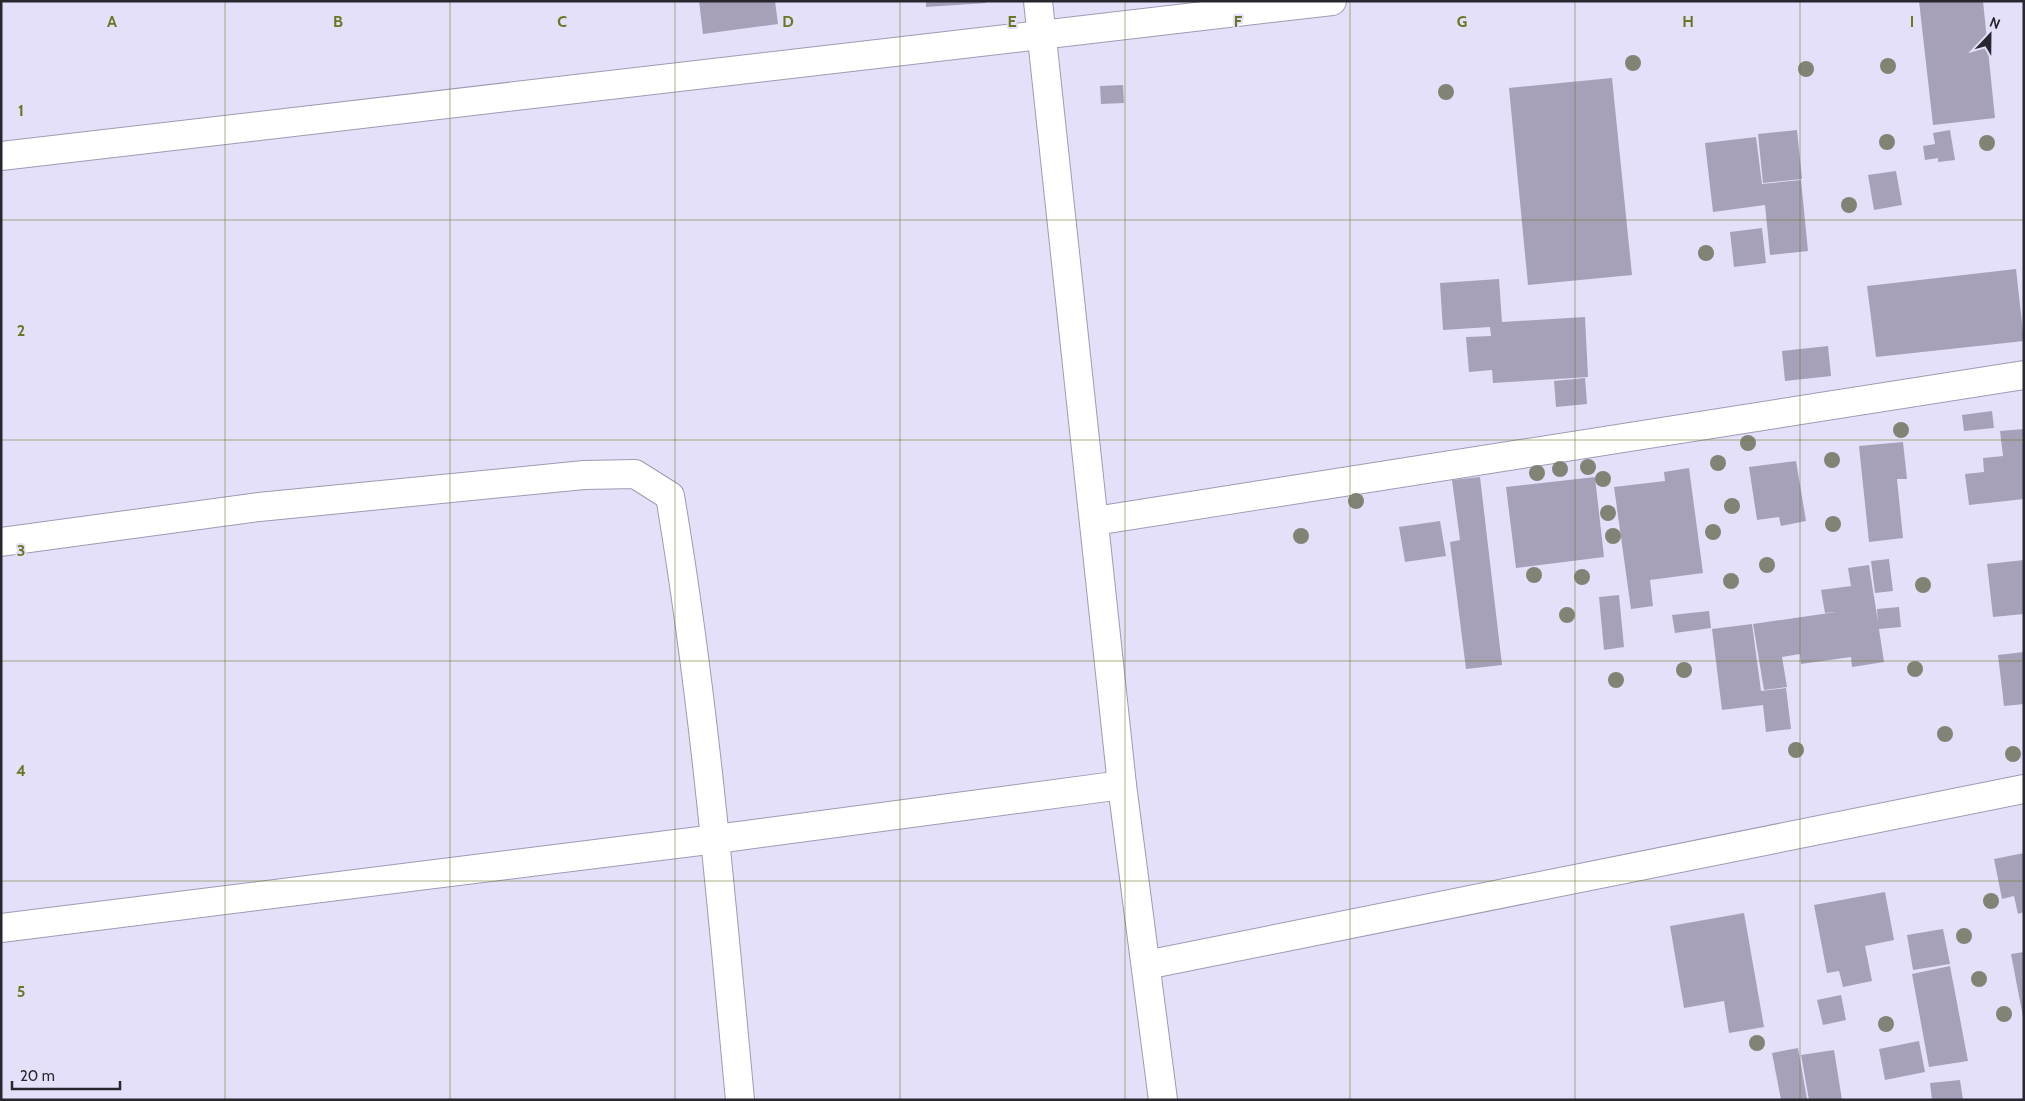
<svg xmlns="http://www.w3.org/2000/svg" width="2025" height="1101" font-family="Cabin,sans-serif">
<rect width="100%" height="100%" fill="#e5e0fa"/>
<g fill="#a6a1b9">
<polygon points="699,1 775,1 778,24 703,34"/>
<polygon points="926,1 986,1 986,3 926,7"/>
<polygon points="1919,1 1983,1 1995,118 1933,125"/>
<polygon points="1612,78 1632,275 1528,285 1509,88"/>
<polygon points="1123,85 1124,103 1101,104 1100,86"/>
<polygon points="1797,130 1802,179 1763,183 1758,134"/>
<polygon points="1950,130 1955,160 1938,162 1938,158 1925,160 1923,146 1935,144 1933,133"/>
<polygon points="1756,137 1762,184 1801,180 1808,251 1770,255 1765,205 1713,212 1705,143"/>
<polygon points="1896,171 1902,205 1874,210 1868,175"/>
<polygon points="1762,228 1766,263 1734,267 1730,232"/>
<polygon points="2016,269 2024,341 1876,357 1867,286"/>
<polygon points="1499,279 1502,322 1585,317 1588,377 1493,383 1492,370 1469,372 1466,337 1491,336 1490,327 1443,330 1440,283"/>
<polygon points="1828,346 1831,376 1785,381 1782,351"/>
<polygon points="1585,378 1587,404 1556,407 1554,381"/>
<polygon points="1992,411 1994,428 1964,431 1962,415"/>
<polygon points="2024,429 2024,499 1969,505 1965,474 1984,472 1983,458 2003,456 2000,431"/>
<polygon points="1903,442 1907,479 1897,479 1903,538 1869,542 1859,446"/>
<polygon points="1796,461 1806,521 1781,526 1779,517 1757,520 1749,467"/>
<polygon points="1689,468 1703,573 1650,580 1653,606 1631,609 1614,487 1665,481 1664,472"/>
<polygon points="1480,477 1502,665 1466,669 1450,542 1460,540 1452,480"/>
<polygon points="1595,477 1604,557 1516,568 1506,487"/>
<polygon points="1440,521 1446,556 1405,562 1399,527"/>
<polygon points="1889,559 1893,591 1875,593 1871,561"/>
<polygon points="2024,560 2024,614 1993,617 1987,564"/>
<polygon points="1869,565 1878,622 1877,609 1899,607 1901,627 1879,629 1884,662 1852,667 1851,657 1801,664 1800,654 1782,657 1787,687 1764,690 1753,624 1836,612 1825,613 1821,590 1851,586 1848,568"/>
<polygon points="1619,595 1624,647 1604,650 1599,597"/>
<polygon points="1709,611 1711,628 1675,633 1672,615"/>
<polygon points="1752,624 1761,691 1786,688 1791,729 1766,732 1763,705 1722,710 1712,629"/>
<polygon points="2024,652 2024,704 2004,706 1998,655"/>
<polygon points="2024,853 2024,912 2018,914 2014,896 2002,899 1994,859"/>
<polygon points="1885,892 1894,940 1865,946 1872,981 1843,987 1839,971 1827,973 1814,905"/>
<polygon points="1744,913 1764,1027 1729,1033 1724,1001 1684,1008 1670,926"/>
<polygon points="1943,929 1950,964 1913,970 1907,935"/>
<polygon points="2024,952 2024,1017 2023,1017 2011,954"/>
<polygon points="1950,966 1968,1061 1929,1067 1912,974"/>
<polygon points="1841,995 1846,1020 1823,1025 1817,1000"/>
<polygon points="1919,1041 1925,1072 1885,1080 1879,1049"/>
<polygon points="1798,1048 1807,1099 1781,1100 1772,1053"/>
<polygon points="1834,1050 1842,1100 1809,1100 1801,1055"/>
<polygon points="1960,1080 1963,1100 1932,1100 1930,1083"/>
</g>
<g fill="none" stroke-linecap="round" stroke-linejoin="round">
<g stroke="#9f9ab2" stroke-width="30">
<g id="minor">
<polyline points="1038,1 1122,785 1163,1100"/>
<polyline points="1,156 1332,1"/>
<polyline points="1095,521 2024,375"/>
<path d="M1,542l258,-35 325,-32 51,-1 35,22c34,200 51,402 70,604"/>
<polyline points="1,928 716,839 1122,785"/>
<polyline points="1146,965 2024,789"/>
</g>
</g>
<use href="#minor" stroke="#fff" stroke-width="28"/>
</g>
<g fill="#818375">
<circle cx="1633" cy="63" r="8"/>
<circle cx="1888" cy="66" r="8"/>
<circle cx="1806" cy="69" r="8"/>
<circle cx="1446" cy="92" r="8"/>
<circle cx="1887" cy="142" r="8"/>
<circle cx="1987" cy="143" r="8"/>
<circle cx="1849" cy="205" r="8"/>
<circle cx="1706" cy="253" r="8"/>
<circle cx="1901" cy="430" r="8"/>
<circle cx="1748" cy="443" r="8"/>
<circle cx="1832" cy="460" r="8"/>
<circle cx="1718" cy="463" r="8"/>
<circle cx="1588" cy="467" r="8"/>
<circle cx="1560" cy="469" r="8"/>
<circle cx="1537" cy="473" r="8"/>
<circle cx="1603" cy="479" r="8"/>
<circle cx="1356" cy="501" r="8"/>
<circle cx="1732" cy="506" r="8"/>
<circle cx="1608" cy="513" r="8"/>
<circle cx="1833" cy="524" r="8"/>
<circle cx="1713" cy="532" r="8"/>
<circle cx="1301" cy="536" r="8"/>
<circle cx="1613" cy="536" r="8"/>
<circle cx="1767" cy="565" r="8"/>
<circle cx="1534" cy="575" r="8"/>
<circle cx="1582" cy="577" r="8"/>
<circle cx="1731" cy="581" r="8"/>
<circle cx="1923" cy="585" r="8"/>
<circle cx="1567" cy="615" r="8"/>
<circle cx="1915" cy="669" r="8"/>
<circle cx="1684" cy="670" r="8"/>
<circle cx="1616" cy="680" r="8"/>
<circle cx="1945" cy="734" r="8"/>
<circle cx="1796" cy="750" r="8"/>
<circle cx="2013" cy="754" r="8"/>
<circle cx="1991" cy="901" r="8"/>
<circle cx="1964" cy="936" r="8"/>
<circle cx="1979" cy="979" r="8"/>
<circle cx="2004" cy="1014" r="8"/>
<circle cx="1886" cy="1024" r="8"/>
<circle cx="1757" cy="1043" r="8"/>
</g>
<path fill="none" stroke="#697723" stroke-width="1" stroke-opacity="0.55" d="M225,1v1099M450,1v1099M675,1v1099M900,1v1099M1125,1v1099M1350,1v1099M1575,1v1099M1800,1v1099M1,220h2023M1,440h2023M1,661h2023M1,881h2023"/>
<g font-size="16" text-anchor="middle" font-weight="bold" fill="#697723" stroke="#e5e0fa" stroke-width="4" stroke-linejoin="round" paint-order="stroke">
<text x="112" y="27">A</text>
<text x="338" y="27">B</text>
<text x="562" y="27">C</text>
<text x="788" y="27">D</text>
<text x="1012" y="27">E</text>
<text x="1238" y="27">F</text>
<text x="1462" y="27">G</text>
<text x="1688" y="27">H</text>
<text x="1912" y="27">I</text>
<text x="21" y="116">1</text>
<text x="21" y="336">2</text>
<text x="21" y="556">3</text>
<text x="21" y="776">4</text>
<text x="21" y="997">5</text>
</g>
<rect width="2025" height="1101" fill="none" stroke="#28262f" stroke-width="5"/>
<g transform="translate(1990 35) rotate(22)" stroke="#e5e0fa" stroke-width="4" paint-order="stroke">
<path d="M0-4L9 19L0 12L-9 19Z" fill="#28262f"/>
<text y="-8" font-size="14" font-weight="bold" text-anchor="middle" fill="#28262f">N</text>
</g>
<path d="M12 1081v8h108v-8" fill="none" stroke="#28262f" stroke-width="2.5"/>
<text x="20" y="1081" font-size="15" fill="#28262f" stroke="#e5e0fa" stroke-width="4" paint-order="stroke">20 m</text>
</svg>
